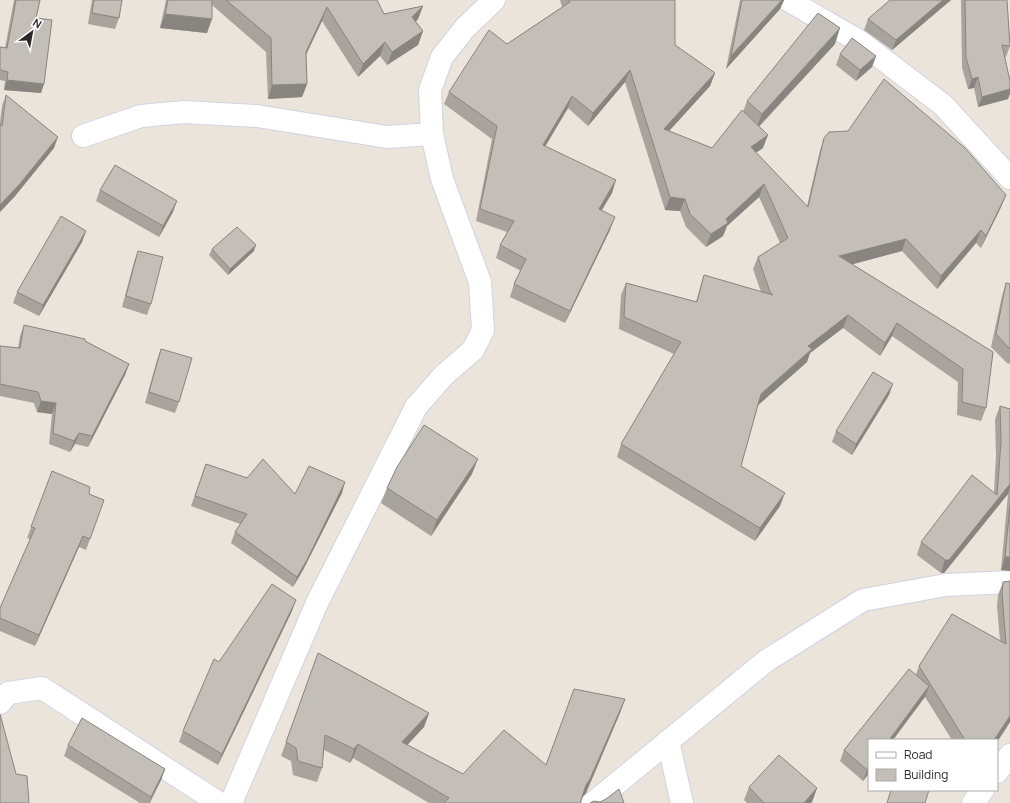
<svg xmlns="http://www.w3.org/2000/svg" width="1010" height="803" font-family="Manrope,sans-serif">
<rect width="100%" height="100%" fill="#eae4db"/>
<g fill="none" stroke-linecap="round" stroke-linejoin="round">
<g stroke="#d0d3e1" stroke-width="24">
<g id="minor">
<polyline points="788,0 859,41 943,105 1010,178"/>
<polyline points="83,136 141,116 184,112 257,116 387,137 432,134"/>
<polyline points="0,703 8,693 42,688 219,803"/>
<polyline points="668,741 682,803"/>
<polyline points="997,772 1010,755"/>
<polyline points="231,803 317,603 416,407 444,375 473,350 483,330 480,282 442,179 432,134 430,90 442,57 465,28 494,0"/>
<polyline points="593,803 766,661 863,600 946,585 1010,582"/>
<polyline points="973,803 983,790"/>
</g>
</g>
<use href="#minor" stroke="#fff" stroke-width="22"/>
</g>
<g fill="#a8a39d">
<polygon points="14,0 40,0 36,18 41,93 4,90 5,81 0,80 0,47 5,48"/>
<polygon points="92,0 122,0 119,18 115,29 88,24"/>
<polygon points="166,0 377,0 384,14 423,6 418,19 416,22 423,31 418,45 387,65 380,56 358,77 322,21 306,55 307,84 302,97 268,99 266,52 212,5 207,33 160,28"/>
<polygon points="560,0 675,0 675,45 715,73 710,86 669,131 712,148 743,112 747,101 835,44 759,127 763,148 756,153 807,206 820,150 824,138 1006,195 1001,207 981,248 976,243 937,289 902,251 852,264 993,352 986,408 981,421 957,415 958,382 892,336 880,356 843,328 810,353 807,362 758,405 741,466 780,506 755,541 617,457 621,444 674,354 619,329 621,295 626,283 696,302 700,288 704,275 761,292 753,269 758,257 780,243 759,197 727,226 723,236 706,247 686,227 680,211 665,210 625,82 588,126 568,108 545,147 612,193 601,210 610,230 565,323 510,297 514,284 521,271 496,258 500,245 507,232 476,221 492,139 444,104 449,92 507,44 562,7"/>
<polygon points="740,0 784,0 780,9 726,69"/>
<polygon points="890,0 951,0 892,50 864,30 868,19"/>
<polygon points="961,0 1007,0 1010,46 1006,57 1005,57 1010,81 1010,93 1008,99 978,107 974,88 968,89 962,68"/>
<polygon points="840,54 876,56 872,67 856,81 836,65"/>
<polygon points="6,95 54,148 15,196 0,212 0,122 2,106"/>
<polygon points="100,190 173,212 159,237 96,201"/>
<polygon points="86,231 82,242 39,316 13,303 17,292"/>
<polygon points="212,249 254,251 228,275 209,255"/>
<polygon points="138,251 151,304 147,315 122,307 134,262"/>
<polygon points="1006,283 1010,284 1010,364 1007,363 991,347 1002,296"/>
<polygon points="24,325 85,341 129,364 125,375 88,447 75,444 70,452 49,444 52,414 37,412 34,403 0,396 0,346 18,348 20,336"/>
<polygon points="161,349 179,402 175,413 145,403 157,360"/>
<polygon points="889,395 852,455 832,442 836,431"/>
<polygon points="1000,406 1010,409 1010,571 1001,570 1008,494 944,573 941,573 917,555 921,542 994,492 996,455 995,419"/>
<polygon points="206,464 295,494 342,493 303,570 293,587 231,543 235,532 240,524 191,506"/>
<polygon points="52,471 89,494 104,500 86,550 79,547 35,646 0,631 0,608 30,539 27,538"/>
<polygon points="472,474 431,536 381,503 387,488"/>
<polygon points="1003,582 1010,722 997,742 997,740 952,740 925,697 869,740 869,773 863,781 840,761 844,750 916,674 919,666 1000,641 997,606 998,595"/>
<polygon points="292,611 218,765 179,742 183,731 219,662"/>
<polygon points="318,653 429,713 424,727 407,745 463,774 546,765 625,699 620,713 586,793 582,798 580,803 429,803 353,758 350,763 324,750 322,768 317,782 293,775 291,761 281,756"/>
<polygon points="68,745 165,769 161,780 150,803 140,803 64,756"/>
<polygon points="749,787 817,788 812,802 811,803 747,803 744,800"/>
</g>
<g fill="#888580">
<polygon points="782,0 784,0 780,9 726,69 731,56"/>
<polygon points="943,0 951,0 892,50 896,40"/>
<polygon points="423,6 418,19 407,30 412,17"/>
<polygon points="327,7 322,21 301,65 306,52"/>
<polygon points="165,14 212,19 207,33 160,28"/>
<polygon points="840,28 835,44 756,129 762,114"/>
<polygon points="423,31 418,45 387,65 392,52"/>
<polygon points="385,42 380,56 358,77 363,64"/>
<polygon points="876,56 872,67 856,81 860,70"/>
<polygon points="630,70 625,82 588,126 593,113"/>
<polygon points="715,73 710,86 659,142 664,129"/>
<polygon points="978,77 974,88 968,89 972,79"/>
<polygon points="7,80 44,84 41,93 4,90"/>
<polygon points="307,84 302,97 268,99 272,85"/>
<polygon points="1010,89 1010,93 1008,99 978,107 982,97"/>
<polygon points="572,96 568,108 538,158 543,145"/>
<polygon points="768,135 763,148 746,159 751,147"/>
<polygon points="58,137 54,148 15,196 0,212 0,205"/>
<polygon points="616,180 612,193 595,222 599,209"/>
<polygon points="764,184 759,197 727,226 723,236 706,247 711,234 726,219"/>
<polygon points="1006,195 1001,207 981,248 986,236"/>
<polygon points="670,197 685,199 680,211 665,210"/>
<polygon points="177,201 173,212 159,237 163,226"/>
<polygon points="615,217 610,230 565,323 570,311"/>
<polygon points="981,230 976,243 937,289 941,276"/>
<polygon points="86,231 82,242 39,316 43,305"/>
<polygon points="906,239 902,251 835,269 839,256"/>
<polygon points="256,245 254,251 228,275 230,269"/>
<polygon points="848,315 843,328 810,353 807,362 756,407 761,394 808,346"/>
<polygon points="897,323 892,336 880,356 885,343"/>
<polygon points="129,364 125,375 88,447 92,436"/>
<polygon points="893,384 889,395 852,455 856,444"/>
<polygon points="41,401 56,403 52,414 37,412"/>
<polygon points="79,433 75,444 70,452 74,441"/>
<polygon points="478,459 472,474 431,536 437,520"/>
<polygon points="345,482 342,493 303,570 293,587 297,577"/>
<polygon points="1010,484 1010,487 1008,494 944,573 941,573 945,560"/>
<polygon points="785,493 780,506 755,541 760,528"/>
<polygon points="83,536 79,547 35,646 39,635"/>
<polygon points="1005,557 1010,557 1010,571 1001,570"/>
<polygon points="296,600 292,611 218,765 222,754"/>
<polygon points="929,686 925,697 893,740 889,740"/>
<polygon points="625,699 620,713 586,793 581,798 586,785"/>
<polygon points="429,713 424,727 397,756 402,742"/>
<polygon points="1010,716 1010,722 997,742 997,740 994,740"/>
<polygon points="358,744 353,758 350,763 354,749"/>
<polygon points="869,767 869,773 863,781 867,770"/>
<polygon points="165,769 161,780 149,803 151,797"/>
<polygon points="817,788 812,802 811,803 804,803"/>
</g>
<g fill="#c3beb7" stroke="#888580">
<polygon points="16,0 40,0 36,18 52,20 44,84 7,80 8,72 0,70 0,47 7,48"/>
<polygon points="94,0 122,0 119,18 92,13"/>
<polygon points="168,0 212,0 212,19 165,14"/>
<polygon points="226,0 377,0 384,14 423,6 412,17 423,31 392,52 385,42 363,64 327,7 306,52 307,84 272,85 271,38"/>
<polygon points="569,0 675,0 675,45 715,73 664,129 712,148 742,110 768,135 751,147 808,207 824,138 829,132 848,131 884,79 965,148 1006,195 986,236 981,230 941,276 906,239 839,256 993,352 986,408 962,402 963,369 897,323 885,343 848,315 808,346 812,349 761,394 741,466 785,493 760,528 621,444 681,342 624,317 626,283 697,302 704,275 773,295 770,292 758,257 788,238 764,184 726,219 728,223 711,234 690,214 685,199 670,197 630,70 593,113 572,96 543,145 616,180 599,209 615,217 570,311 514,284 526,259 500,245 514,221 480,209 497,126 449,92 489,30 507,44 570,2"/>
<polygon points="742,0 782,0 731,56"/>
<polygon points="890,0 943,0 896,40 868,19"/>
<polygon points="965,0 1007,0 1010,46 1002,45 1010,81 1010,89 982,97 978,77 972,79 966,57"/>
<polygon points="818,13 840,28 762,114 747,101"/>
<polygon points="852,38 876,56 860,70 840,54"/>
<polygon points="6,95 58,137 19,185 0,205 0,125 2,126"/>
<polygon points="115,165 177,201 163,226 100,190"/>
<polygon points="61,216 86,231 43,305 17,292"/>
<polygon points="237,227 256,245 230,269 212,249"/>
<polygon points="138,251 163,257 151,304 126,296"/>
<polygon points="1006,283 1010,284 1010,349 996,334"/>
<polygon points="24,325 85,339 85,341 129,364 92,436 79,433 74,441 53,433 56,403 41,401 38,392 0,384 0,346 20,348"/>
<polygon points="161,349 192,358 179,402 149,392"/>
<polygon points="873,372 893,384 856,444 836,431"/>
<polygon points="1000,406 1010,409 1010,484 949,560 945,560 921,542 972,475 997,495 1001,442"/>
<polygon points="424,425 478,459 437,520 387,488 397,467"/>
<polygon points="263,459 295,494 309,466 345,482 307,560 297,577 235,532 247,514 195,496 206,464 247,478"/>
<polygon points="52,471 90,487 89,494 104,500 90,539 83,536 39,635 0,618 0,608 35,528 31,527"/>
<polygon points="1010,506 1010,557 1005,557"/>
<polygon points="1010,581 1010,716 994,740 965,740 919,666 952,614 1006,644 1002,593 1003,582"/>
<polygon points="272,584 296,600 222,754 183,731 214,659 219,662"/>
<polygon points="318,653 429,713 402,742 463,774 504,730 546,765 574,689 625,699 590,779 586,785 580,803 444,803 449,798 358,744 354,749 325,735 322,768 298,761 296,748 286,742"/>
<polygon points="909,669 929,686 889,740 869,740 869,767 867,770 844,750"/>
<polygon points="0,714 16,774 27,776 29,803 0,803"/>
<polygon points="82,718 165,769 151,797 68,745"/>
<polygon points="779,755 817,788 804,803 764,803 749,787"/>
<polygon points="619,789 624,803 590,803 594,801 600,802 606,799"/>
<polygon points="891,790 929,790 925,803 887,803"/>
</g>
<rect x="868" y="739" width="130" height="52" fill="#ffffff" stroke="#a9a9a9"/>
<rect x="876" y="752" width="20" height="6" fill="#ffffff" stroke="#a9a9a9"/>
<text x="904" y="759" font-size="12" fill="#292929">Road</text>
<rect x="876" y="769" width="20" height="12" fill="#c3beb7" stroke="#a9a9a9"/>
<text x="904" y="779" font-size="12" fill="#292929">Building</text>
<g transform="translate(32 32) rotate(32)" stroke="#ffffff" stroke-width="3" paint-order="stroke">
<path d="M0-3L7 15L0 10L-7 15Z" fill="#292929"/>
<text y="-6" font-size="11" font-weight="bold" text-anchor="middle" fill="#292929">N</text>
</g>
</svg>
